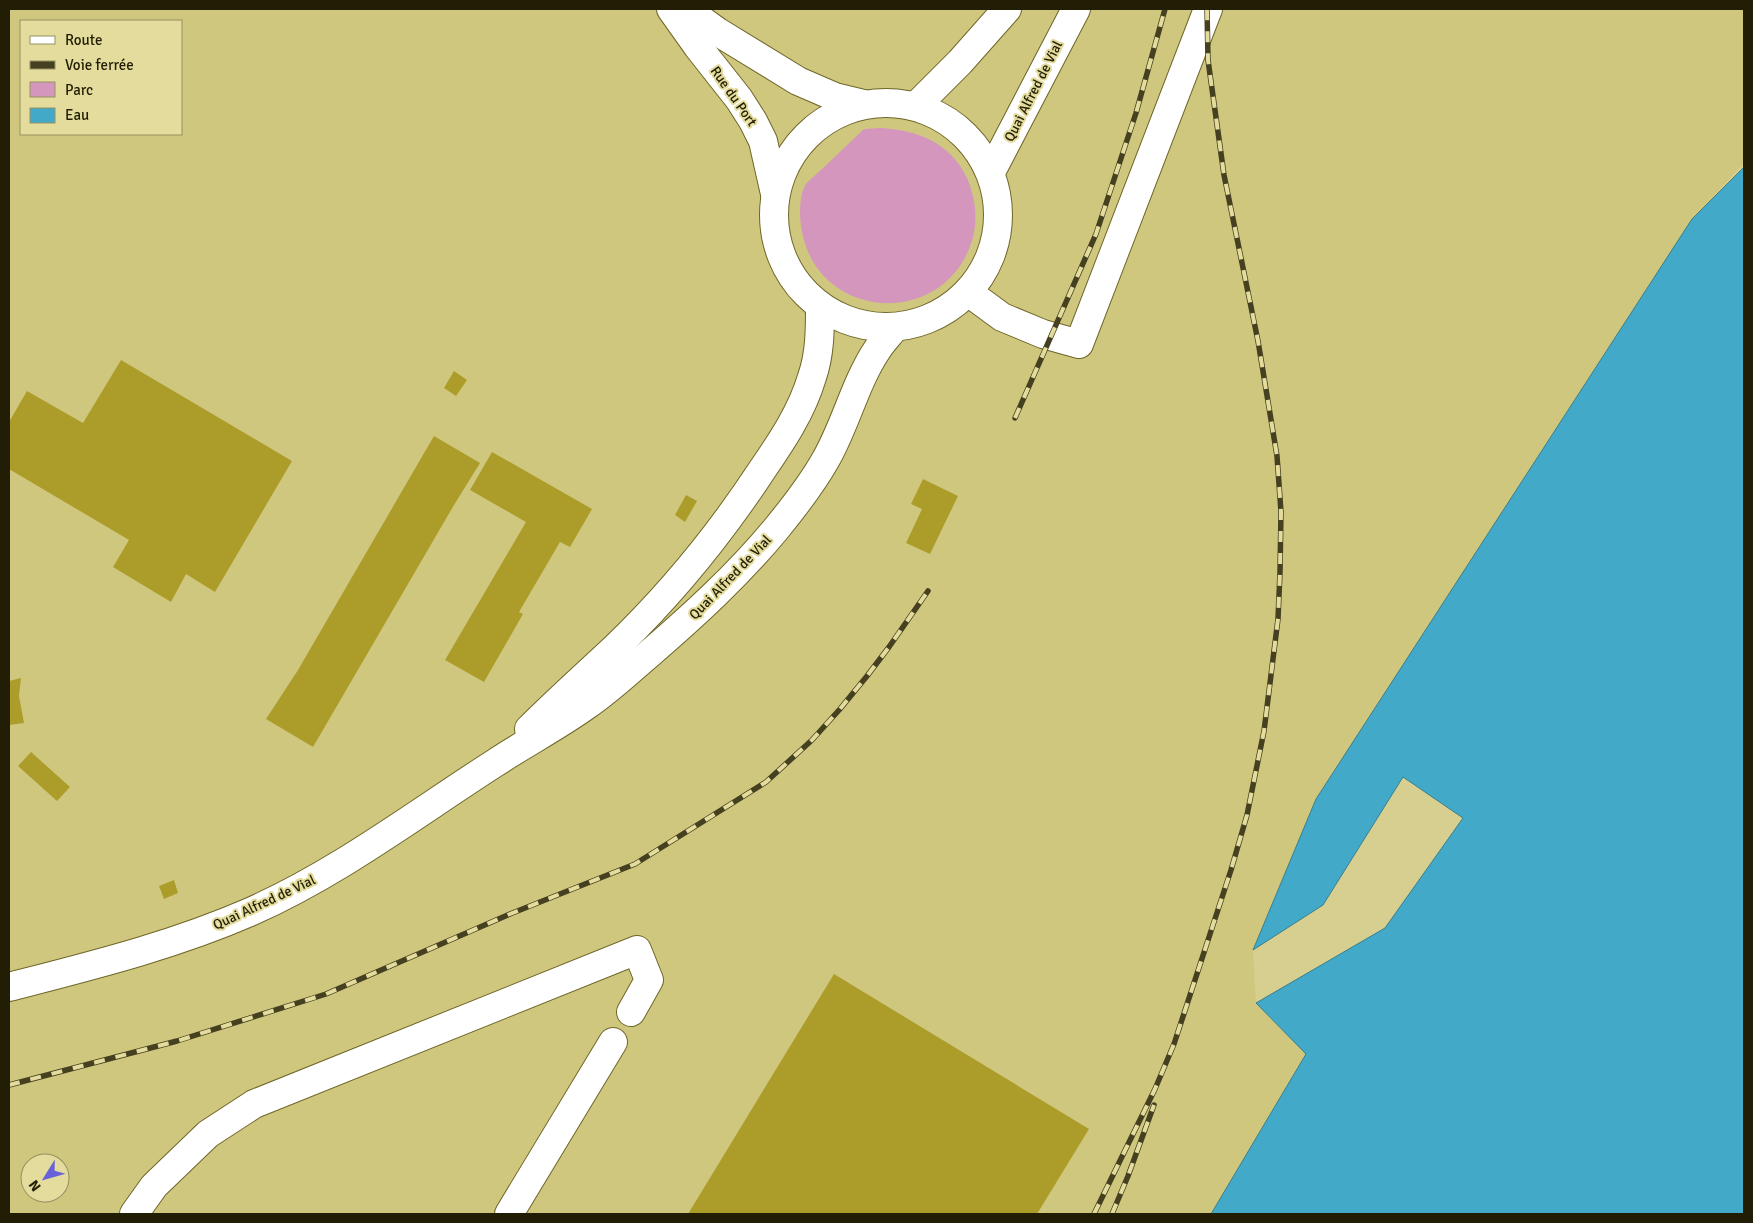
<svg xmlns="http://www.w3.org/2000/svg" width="1753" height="1223" font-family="Signika,sans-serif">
<rect width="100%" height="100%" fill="#d7cf90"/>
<path fill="#d0c77f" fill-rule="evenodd" d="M9,9h1735v154l-52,57 -376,579 -63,151 3,53 51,51 -96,160h-1202zM21,21h160v113h-160zM30,1163h30v30h-30z"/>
<path fill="#d496bd" d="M880,128c37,2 70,14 87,50 8,19 11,39 6,59 -24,91 -153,87 -171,-5 -3,-13 -3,-38 4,-48 5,-6 12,-11 17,-16 14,-13 27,-26 41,-39z"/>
<polygon fill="#42a9c8" stroke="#387f8e" points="1744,167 1744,1214 1211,1214 1306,1054 1256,1003 1385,928 1463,818 1403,777 1323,905 1253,950 1316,799 1692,219"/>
<g fill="#ac9d2b">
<polygon points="121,360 292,461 215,592 186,574 171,602 113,567 129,540 9,469 9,422 27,391 83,423"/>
<polygon points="454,371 467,380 456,396 444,388"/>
<polygon points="434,436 480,463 454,505 313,747 266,719 298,670"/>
<polygon points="492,452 592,509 570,547 560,542 519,612 523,614 484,682 445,660 526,522 470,490"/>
<polygon points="923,479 958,496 930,554 906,543 922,509 911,504"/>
<polygon points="686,495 697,501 685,522 675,515"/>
<polygon points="21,678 19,696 24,723 9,725 9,681"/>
<polygon points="31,752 70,787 57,801 18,766"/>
<polygon points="174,880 178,893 164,899 159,886"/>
<polygon points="834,974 1089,1129 1037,1214 688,1214"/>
</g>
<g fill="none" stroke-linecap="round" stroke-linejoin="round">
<g stroke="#6e6628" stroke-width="30">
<g id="minor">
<polyline points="671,9 698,47 739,99 753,121 763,141 775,194"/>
<polyline points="686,9 718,32 798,81 835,97 864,104"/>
<polyline points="968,292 1002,317 1043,334 1079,344 1208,9"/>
<polyline points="134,1214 154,1186 208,1134 254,1104 637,950 649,980 631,1012"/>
<polyline points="509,1214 613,1042"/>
</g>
</g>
<g stroke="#6e6628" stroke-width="30">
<g id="major">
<circle cx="886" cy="215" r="112"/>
<polyline points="916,106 960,62 1007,9"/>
<polyline points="991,172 1076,9"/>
<path d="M529,729c28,-28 57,-54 86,-81 55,-53 105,-114 147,-178 20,-29 40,-59 50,-93 8,-23 8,-47 8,-71"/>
<path d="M9,987c81,-21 163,-41 241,-75 88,-39 164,-97 245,-149 30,-20 63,-37 92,-58 22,-15 42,-34 62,-51 45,-39 89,-79 127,-125 18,-22 36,-45 50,-70 20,-35 29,-76 51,-109 5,-8 12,-15 18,-23"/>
</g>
</g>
<use href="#minor" stroke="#fff" stroke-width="28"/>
<use href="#major" stroke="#fff" stroke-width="28"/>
<g stroke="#444020" stroke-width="5.5">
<g id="rail">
<polyline points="1015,418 1096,234 1136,113 1165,9"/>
<polyline points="9,1085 177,1041 326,994 510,914 635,864 766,782 812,740 840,709 867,676 889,647 928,591"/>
<polyline points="1094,1214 1155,1089 1174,1044 1231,870 1247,815 1264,731 1278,619 1280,572 1281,512 1277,456 1258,341 1224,175 1208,60 1207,9"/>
<polyline points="1112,1214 1128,1176 1154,1105"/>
</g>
</g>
<use href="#rail" stroke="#e4dc9c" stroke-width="4" stroke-dasharray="11" stroke-linecap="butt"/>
</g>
<g text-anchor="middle" stroke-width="4" stroke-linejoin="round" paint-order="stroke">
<g font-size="14" fill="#211e05" stroke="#e4dc9c">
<text transform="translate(1033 91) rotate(-63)" y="5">Quai Alfred de Vial</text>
<text transform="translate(734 96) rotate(55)" y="5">Rue du Port</text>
<text transform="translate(730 577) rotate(-46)" y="5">Quai Alfred de Vial</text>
<text transform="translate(264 902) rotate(-25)" y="5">Quai Alfred de Vial</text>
</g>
</g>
<rect width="1753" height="1223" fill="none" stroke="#211e05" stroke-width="20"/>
<rect x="20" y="20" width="162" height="115" fill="#e4dc9c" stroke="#969060"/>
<rect x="30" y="36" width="25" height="8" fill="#ffffff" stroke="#969060"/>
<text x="65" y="45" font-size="15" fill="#211e05">Route</text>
<rect x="30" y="61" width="25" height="8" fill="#444020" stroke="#969060"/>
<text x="65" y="70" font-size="15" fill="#211e05">Voie ferrée</text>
<rect x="30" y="82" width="25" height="15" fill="#d496bd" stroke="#969060"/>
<text x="65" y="95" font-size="15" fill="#211e05">Parc</text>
<rect x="30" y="108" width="25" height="15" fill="#42a9c8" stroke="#969060"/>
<text x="65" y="120" font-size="15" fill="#211e05">Eau</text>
<g transform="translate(45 1178) rotate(233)"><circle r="24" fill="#e4dc9c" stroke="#969060"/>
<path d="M0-4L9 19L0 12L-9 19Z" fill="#6761da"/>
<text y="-8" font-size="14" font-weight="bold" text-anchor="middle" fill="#211e05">N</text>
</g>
</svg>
